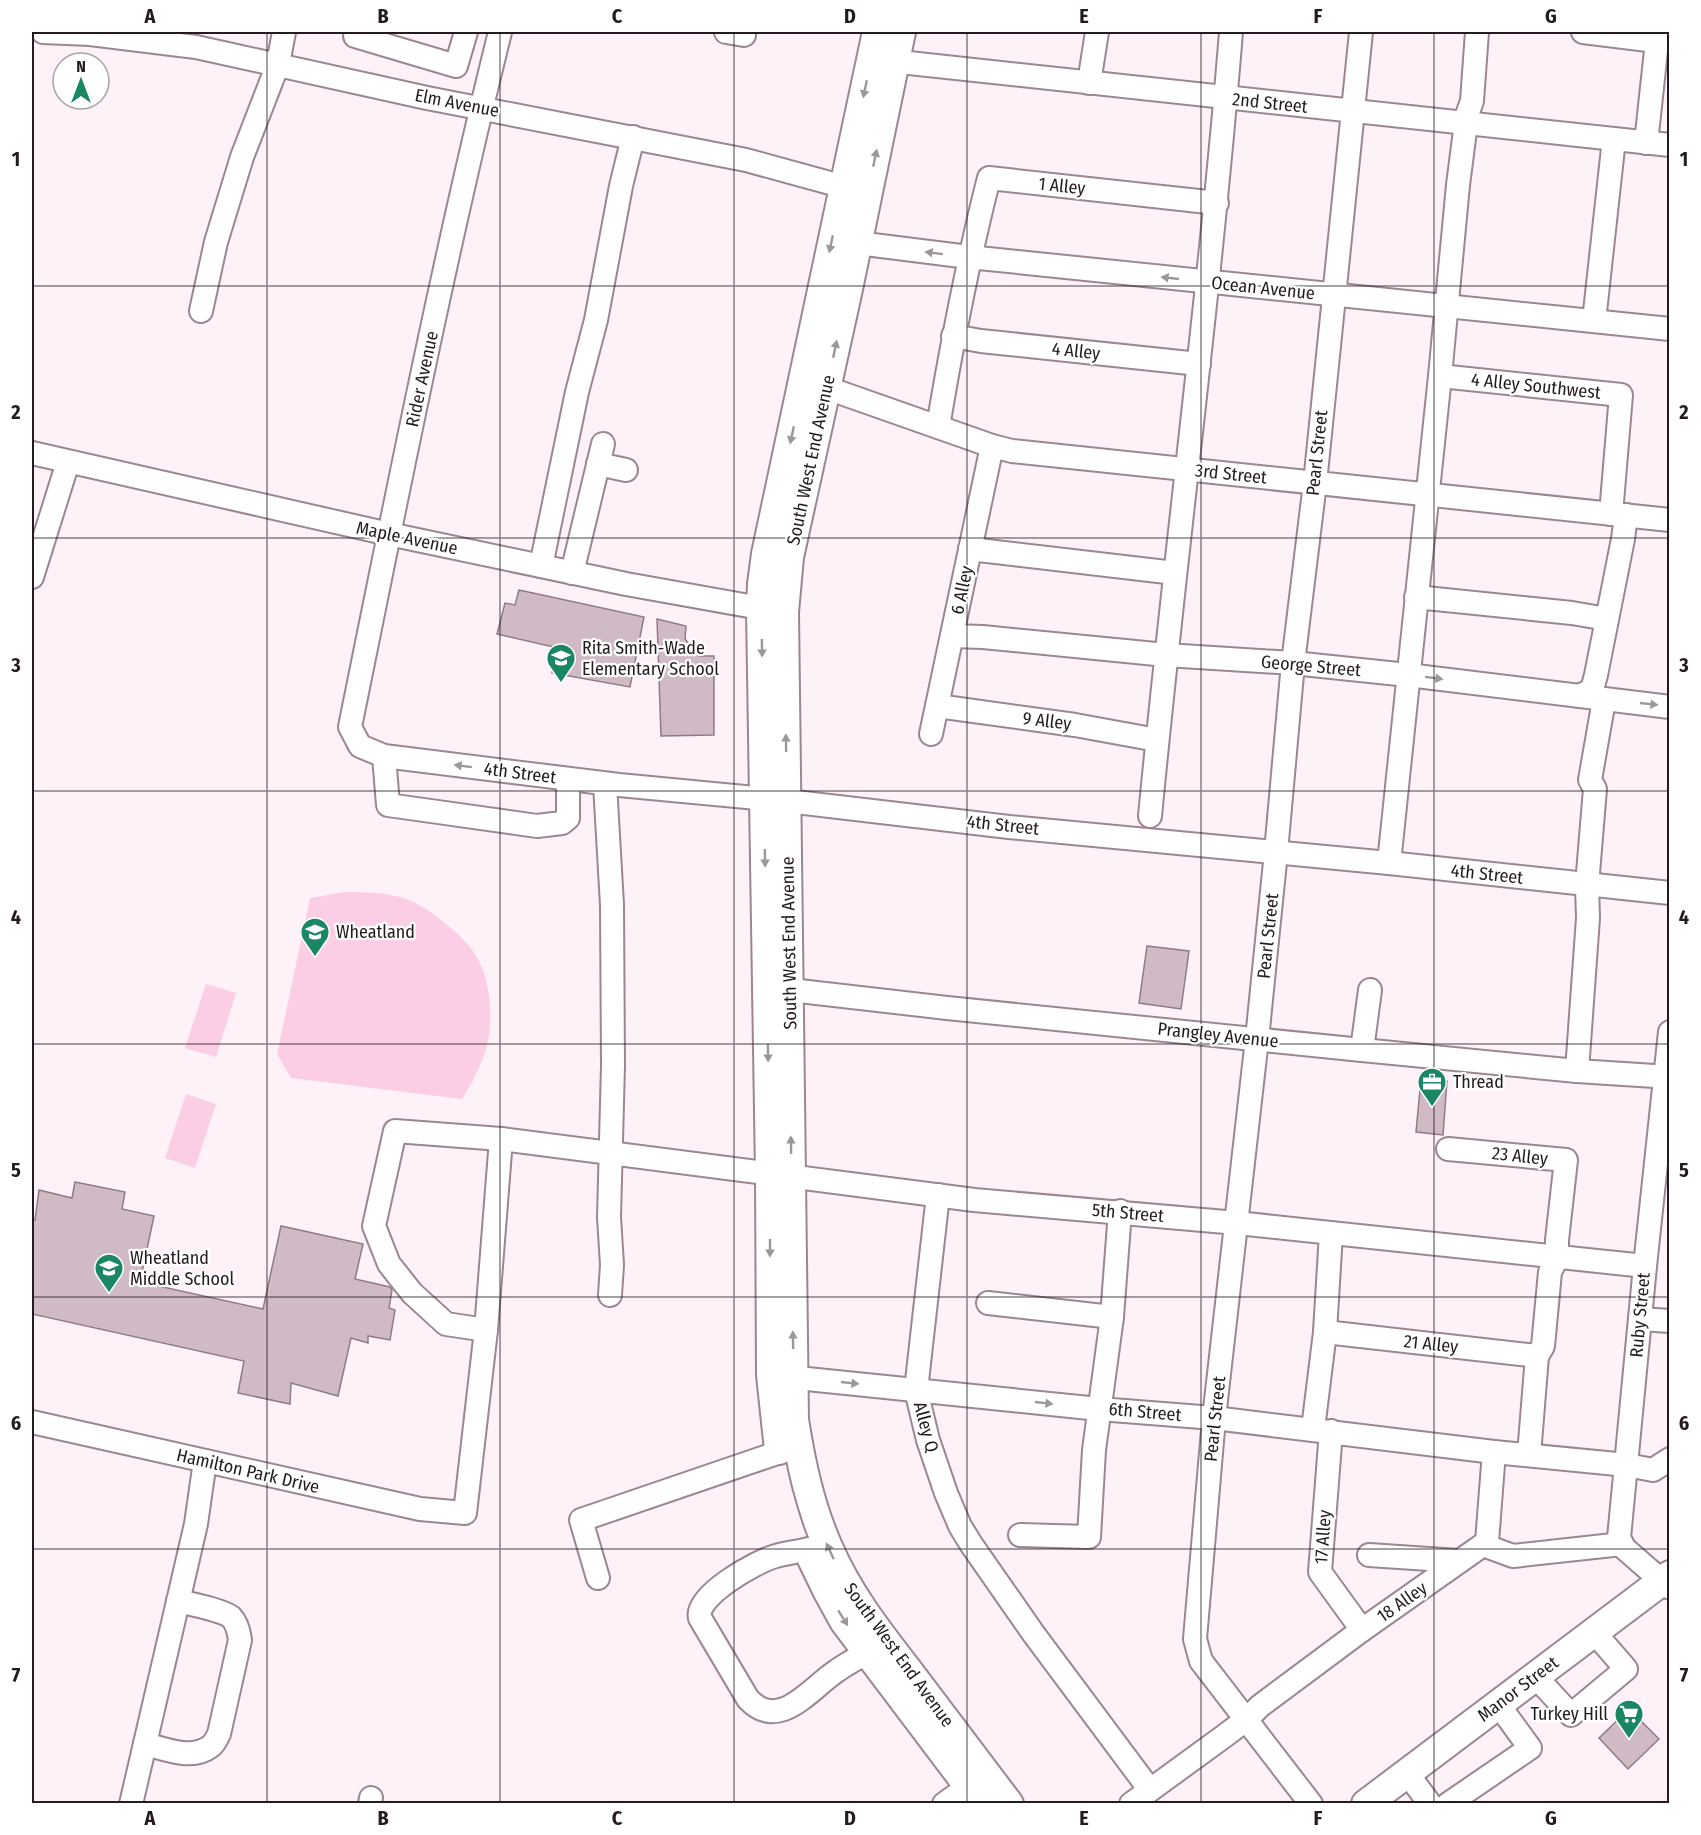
<svg xmlns="http://www.w3.org/2000/svg" width="1701" height="1835" font-family="'Fira Sans Condensed',sans-serif">
<rect width="100%" height="100%" fill="#fff1f8"/>
<g fill="#fccee6">
<path d="M345,892c22,0 43,0 64,8 13,5 27,16 38,25 12,9 23,20 31,34 13,25 16,63 8,90 -6,18 -14,34 -24,50l-171,-21 -14,-24 33,-156z"/>
<polygon points="206,984 236,993 216,1057 185,1048"/>
<polygon points="186,1094 216,1104 195,1168 165,1158"/>
</g>
<g fill="#d0bac5" stroke="#907b85" stroke-width="1.5">
<polygon points="519,590 644,617 630,687 552,673 558,648 497,634 505,603 515,605"/>
<polygon points="657,619 686,626 685,639 699,656 714,656 714,735 661,736"/>
<polygon points="1147,946 1189,951 1181,1009 1139,1003"/>
<polygon points="1421,1079 1447,1081 1443,1135 1416,1132"/>
<polygon points="75,1182 125,1192 122,1209 154,1216 140,1282 263,1309 281,1226 363,1244 355,1279 390,1287 392,1290 389,1308 395,1310 390,1340 368,1336 368,1343 351,1338 338,1396 291,1383 290,1404 238,1393 244,1361 32,1314 32,1219 35,1220 39,1190 72,1198"/>
<polygon points="1629,1709 1659,1739 1628,1769 1599,1738"/>
</g>
<g fill="none" stroke-linecap="round" stroke-linejoin="round">
<g stroke="#9b8691" stroke-width="26">
<g id="minor">
<polyline points="43,32 90,34 196,47 427,98 746,160 859,191"/>
<polyline points="356,32 355,36 456,66 466,32"/>
<path d="M500,32c-57,230 -103,463 -150,695l10,19 24,10 235,29 168,16 222,26 380,36 281,30"/>
<polyline points="726,32 744,35"/>
<polyline points="1583,32 1656,41"/>
<polyline points="881,60 1670,145"/>
<polyline points="1089,83 1097,32"/>
<polyline points="1646,143 1658,32"/>
<polyline points="857,243 969,257 1670,329"/>
<polyline points="201,311 216,242 242,157 278,64 284,32"/>
<polyline points="1594,321 1614,139"/>
<polyline points="953,336 981,341 1199,364"/>
<polyline points="1440,376 1621,395 1611,514"/>
<polyline points="810,382 992,446 1012,451 1670,520"/>
<path d="M938,427c14,-84 30,-167 51,-249l228,25"/>
<polyline points="32,453 389,534 626,584 777,611"/>
<polyline points="598,464 626,470"/>
<polyline points="970,549 1175,573"/>
<polyline points="541,566 577,392 596,320 621,186 633,137"/>
<polyline points="572,573 603,444"/>
<polyline points="32,577 68,462"/>
<polyline points="1416,597 1572,613 1607,619"/>
<polyline points="952,636 983,637 1166,655 1293,663 1408,675 1670,707"/>
<polyline points="1579,696 1592,690 1596,675 1623,539 1626,515"/>
<polyline points="937,706 1075,725 1157,740"/>
<polyline points="931,734 992,446"/>
<polyline points="384,756 388,805 537,826 562,823 568,818 568,779"/>
<polyline points="605,784 612,905 613,1065 609,1217 612,1265 610,1295"/>
<path d="M1150,816c25,-262 60,-523 81,-784"/>
<polyline points="1389,863 1440,376 1458,185 1467,115 1472,101 1477,32"/>
<polyline points="773,988 947,1008 1362,1050 1577,1071 1670,1077"/>
<polyline points="1670,1032 1645,1266 1619,1538 1624,1548 1670,1588"/>
<polyline points="1362,1050 1370,990"/>
<polyline points="1577,1071 1588,918 1587,885 1595,789 1590,780 1604,700"/>
<polyline points="1448,1149 1566,1160 1557,1240 1557,1258 1550,1272 1543,1346 1537,1356 1529,1455"/>
<polyline points="938,1195 916,1390 928,1440 946,1493 960,1526 971,1544 1033,1633 1150,1790"/>
<polyline points="988,1303 1112,1317"/>
<polyline points="1640,1319 1670,1321"/>
<polyline points="486,1330 446,1324 412,1293 389,1264 374,1226 395,1131 501,1139"/>
<polyline points="1325,1332 1537,1356"/>
<polyline points="778,1376 1099,1409 1214,1418 1494,1452 1627,1465 1653,1470 1670,1459"/>
<polyline points="32,1422 420,1509 465,1513 486,1330 501,1139 974,1200 1237,1223 1645,1266"/>
<polyline points="1313,1429 1325,1332 1331,1233"/>
<polyline points="1331,1431 1320,1572 1362,1630"/>
<polyline points="1020,1535 1089,1537 1094,1450 1112,1317 1120,1211"/>
<polyline points="1483,1545 1513,1556 1622,1544"/>
<path d="M808,1549c-11,3 -22,4 -32,7 -19,5 -82,40 -76,62l48,81c32,34 63,-12 90,-29 14,-10 30,-17 44,-26"/>
<polyline points="1369,1555 1459,1561"/>
<polyline points="598,1578 581,1520 780,1452"/>
<polyline points="1535,1676 1571,1715 1626,1669 1594,1632"/>
<path d="M145,1744c21,5 47,17 66,2 4,-3 6,-9 8,-12l21,-94c-1,-8 -3,-17 -9,-23 -9,-7 -40,-13 -53,-16"/>
<polyline points="1407,1773 1430,1804"/>
<polyline points="131,1804 196,1524 205,1461"/>
<polyline points="370,1804 371,1798"/>
<polyline points="944,1804 980,1778"/>
<polyline points="1131,1804 1223,1737 1247,1719 1260,1706 1362,1630 1487,1542 1494,1452"/>
<polyline points="1311,1804 1201,1661 1195,1639 1214,1418 1257,1039 1276,852 1293,663 1315,483 1361,32"/>
<polyline points="1448,1804 1530,1748 1498,1704"/>
</g>
</g>
<g stroke="#9b8691" stroke-width="32">
<g id="major">
<path d="M901,32l-53,257 -59,268 -5,55 10,808c7,44 16,86 34,127 20,47 51,86 82,126 33,43 66,87 99,131"/>
<polyline points="779,1450 771,1375 770,1174 761,609 762,584 766,554 877,32"/>
<polyline points="811,1557 827,1590 844,1621 982,1804"/>
<polyline points="1366,1804 1670,1575"/>
</g>
</g>
<use href="#minor" stroke="#fff" stroke-width="22"/>
<use href="#major" stroke="#fff" stroke-width="28"/>
</g>
<defs><path id="oneway-solid" d="M-6-.8H1V-3.2L6.5 0L1 3.2V.8H-6Z" transform="scale(1.5)"/></defs>
<g fill="#9c989a">
<use href="#oneway-solid" transform="translate(865 89) rotate(102)"/>
<use href="#oneway-solid" transform="translate(875 158) rotate(-78)"/>
<use href="#oneway-solid" transform="translate(831 244) rotate(102)"/>
<use href="#oneway-solid" transform="translate(934 253) rotate(-173)"/>
<use href="#oneway-solid" transform="translate(1170 278) rotate(-174)"/>
<use href="#oneway-solid" transform="translate(835 349) rotate(-78)"/>
<use href="#oneway-solid" transform="translate(792 435) rotate(102)"/>
<use href="#oneway-solid" transform="translate(762 648) rotate(89)"/>
<use href="#oneway-solid" transform="translate(1434 678) rotate(7)"/>
<use href="#oneway-solid" transform="translate(1649 704) rotate(6)"/>
<use href="#oneway-solid" transform="translate(786 743) rotate(-91)"/>
<use href="#oneway-solid" transform="translate(463 766) rotate(-173)"/>
<use href="#oneway-solid" transform="translate(765 858) rotate(89)"/>
<use href="#oneway-solid" transform="translate(768 1053) rotate(89)"/>
<use href="#oneway-solid" transform="translate(791 1145) rotate(-91)"/>
<use href="#oneway-solid" transform="translate(770 1248) rotate(90)"/>
<use href="#oneway-solid" transform="translate(793 1340) rotate(-91)"/>
<use href="#oneway-solid" transform="translate(850 1383) rotate(6)"/>
<use href="#oneway-solid" transform="translate(1044 1403) rotate(6)"/>
<use href="#oneway-solid" transform="translate(830 1551) rotate(-115)"/>
<use href="#oneway-solid" transform="translate(843 1618) rotate(58)"/>
</g>
<path fill="none" stroke="#231b1f" stroke-width="1.5" stroke-opacity="0.55" d="M267,32v1772M500,32v1772M734,32v1772M967,32v1772M1201,32v1772M1434,32v1772M32,286h1638M32,538h1638M32,791h1638M32,1044h1638M32,1297h1638M32,1549h1638"/>
<defs>
<g id="school-pin" transform="scale(1.5)"><path d="M0 17L-7.5 6A9.5 9.5 0 1 1 7.5 6Z" fill="#1a8664" stroke="#fff"/><path d="M0-5L7-2L0 1L-7-2ZM-4 1L0 2.5L4 1V4Q0 6-4 4Z" fill="#fff"/></g>
<g id="office-pin" transform="scale(1.5)"><path d="M0 17L-7.5 6A9.5 9.5 0 1 1 7.5 6Z" fill="#1a8664" stroke="#fff"/><path d="M-6-3h4V-5.5h4V-3h4V5H-6ZM-1-4.5V-3h2v-1.5ZM-6 0V1H6V0Z" fill="#fff"/></g>
<g id="supermarket-pin" transform="scale(1.5)"><path d="M0 17L-7.5 6A9.5 9.5 0 1 1 7.5 6Z" fill="#1a8664" stroke="#fff"/><path d="M-6-5.5h2.5l.6 2H6L4.5 2H-2.5L-4.4-4H-6ZM-1.5 3.2a1.3 1.3 0 1 0 .1 0ZM3 3.2a1.3 1.3 0 1 0 .1 0Z" fill="#fff"/></g>
</defs>
<g fill-rule="evenodd">
<use href="#school-pin" x="561" y="658"/>
<use href="#school-pin" x="315" y="932"/>
<use href="#office-pin" x="1432" y="1082"/>
<use href="#school-pin" x="109" y="1268"/>
<use href="#supermarket-pin" x="1629" y="1714"/>
</g>
<g text-anchor="middle" stroke-width="4.5" stroke-linejoin="round" paint-order="stroke">
<g font-size="18" fill="#231b1f" stroke="#fff">
<text transform="translate(457 103) rotate(11)" y="6">Elm Avenue</text>
<text transform="translate(1270 103) rotate(6)" y="6">2nd Street</text>
<text transform="translate(1062 186) rotate(6)" y="6">1 Alley</text>
<text transform="translate(1263 288) rotate(6)" y="6">Ocean Avenue</text>
<text transform="translate(1076 351) rotate(6)" y="6">4 Alley</text>
<text transform="translate(422 379) rotate(-78)" y="6">Rider Avenue</text>
<text transform="translate(1536 386) rotate(6)" y="6">4 Alley Southwest</text>
<text transform="translate(1317 453) rotate(-84)" y="6">Pearl Street</text>
<text transform="translate(811 460) rotate(-78)" y="6">South West End Avenue</text>
<text transform="translate(1231 474) rotate(6)" y="6">3rd Street</text>
<text transform="translate(407 538) rotate(12)" y="6">Maple Avenue</text>
<text transform="translate(962 590) rotate(-78)" y="6">6 Alley</text>
<text transform="translate(1311 666) rotate(5)" y="6">George Street</text>
<text transform="translate(1047 721) rotate(7)" y="6">9 Alley</text>
<text transform="translate(520 773) rotate(7)" y="6">4th Street</text>
<text transform="translate(1003 825) rotate(6)" y="6">4th Street</text>
<text transform="translate(1487 874) rotate(6)" y="6">4th Street</text>
<text transform="translate(1268 936) rotate(-84)" y="6">Pearl Street</text>
<text transform="translate(789 943) rotate(-91)" y="6">South West End Avenue</text>
<text transform="translate(1218 1035) rotate(6)" y="6">Prangley Avenue</text>
<text transform="translate(1520 1156) rotate(6)" y="6">23 Alley</text>
<text transform="translate(1128 1213) rotate(5)" y="6">5th Street</text>
<text transform="translate(1640 1315) rotate(-85)" y="6">Ruby Street</text>
<text transform="translate(1431 1344) rotate(6)" y="6">21 Alley</text>
<text transform="translate(1145 1412) rotate(5)" y="6">6th Street</text>
<text transform="translate(1215 1419) rotate(-84)" y="6">Pearl Street</text>
<text transform="translate(926 1427) rotate(75)" y="6">Alley Q</text>
<text transform="translate(248 1471) rotate(13)" y="6">Hamilton Park Drive</text>
<text transform="translate(1323 1537) rotate(-86)" y="6">17 Alley</text>
<text transform="translate(1402 1602) rotate(-35)" y="6">18 Alley</text>
<text transform="translate(899 1655) rotate(54)" y="6">South West End Avenue</text>
<text transform="translate(1518 1689) rotate(-37)" y="6">Manor Street</text>
</g>
<g font-size="18" fill="#231b1f" stroke="#fff" text-anchor="start">
<text x="582" y="654">Rita Smith-Wade<tspan x="582" dy="21">Elementary School</tspan></text>
<text x="336" y="938">Wheatland</text>
<text x="1453" y="1088">Thread</text>
<text x="130" y="1264">Wheatland<tspan x="130" dy="21">Middle School</tspan></text>
<text x="1608" y="1720" text-anchor="end">Turkey Hill</text>
</g>
</g>
<rect width="1701" height="1835" fill="none" stroke="#ffffff" stroke-width="66"/>
<g transform="translate(81 81)"><circle r="28" fill="#ffffff" stroke="#a7a4a5" stroke-width="1.5"/>
<path d="M0-4.5L10 22L0 15L-10 22Z" fill="#1a8664"/>
<text y="-9" font-size="16" font-weight="bold" text-anchor="middle" fill="#231b1f">N</text>
</g>
<rect x="33" y="33" width="1635" height="1769" fill="none" stroke="#231b1f" stroke-width="2"/>
<g font-size="20" text-anchor="middle" font-weight="bold" fill="#231b1f">
<text x="150" y="23">A</text>
<text x="383" y="23">B</text>
<text x="617" y="23">C</text>
<text x="850" y="23">D</text>
<text x="1084" y="23">E</text>
<text x="1318" y="23">F</text>
<text x="1551" y="23">G</text>
<text x="16" y="166">1</text>
<text x="1684" y="166">1</text>
<text x="16" y="419">2</text>
<text x="1684" y="419">2</text>
<text x="16" y="672">3</text>
<text x="1684" y="672">3</text>
<text x="16" y="924">4</text>
<text x="1684" y="924">4</text>
<text x="16" y="1177">5</text>
<text x="1684" y="1177">5</text>
<text x="16" y="1430">6</text>
<text x="1684" y="1430">6</text>
<text x="16" y="1682">7</text>
<text x="1684" y="1682">7</text>
<text x="150" y="1825">A</text>
<text x="383" y="1825">B</text>
<text x="617" y="1825">C</text>
<text x="850" y="1825">D</text>
<text x="1084" y="1825">E</text>
<text x="1318" y="1825">F</text>
<text x="1551" y="1825">G</text>
</g>
</svg>
